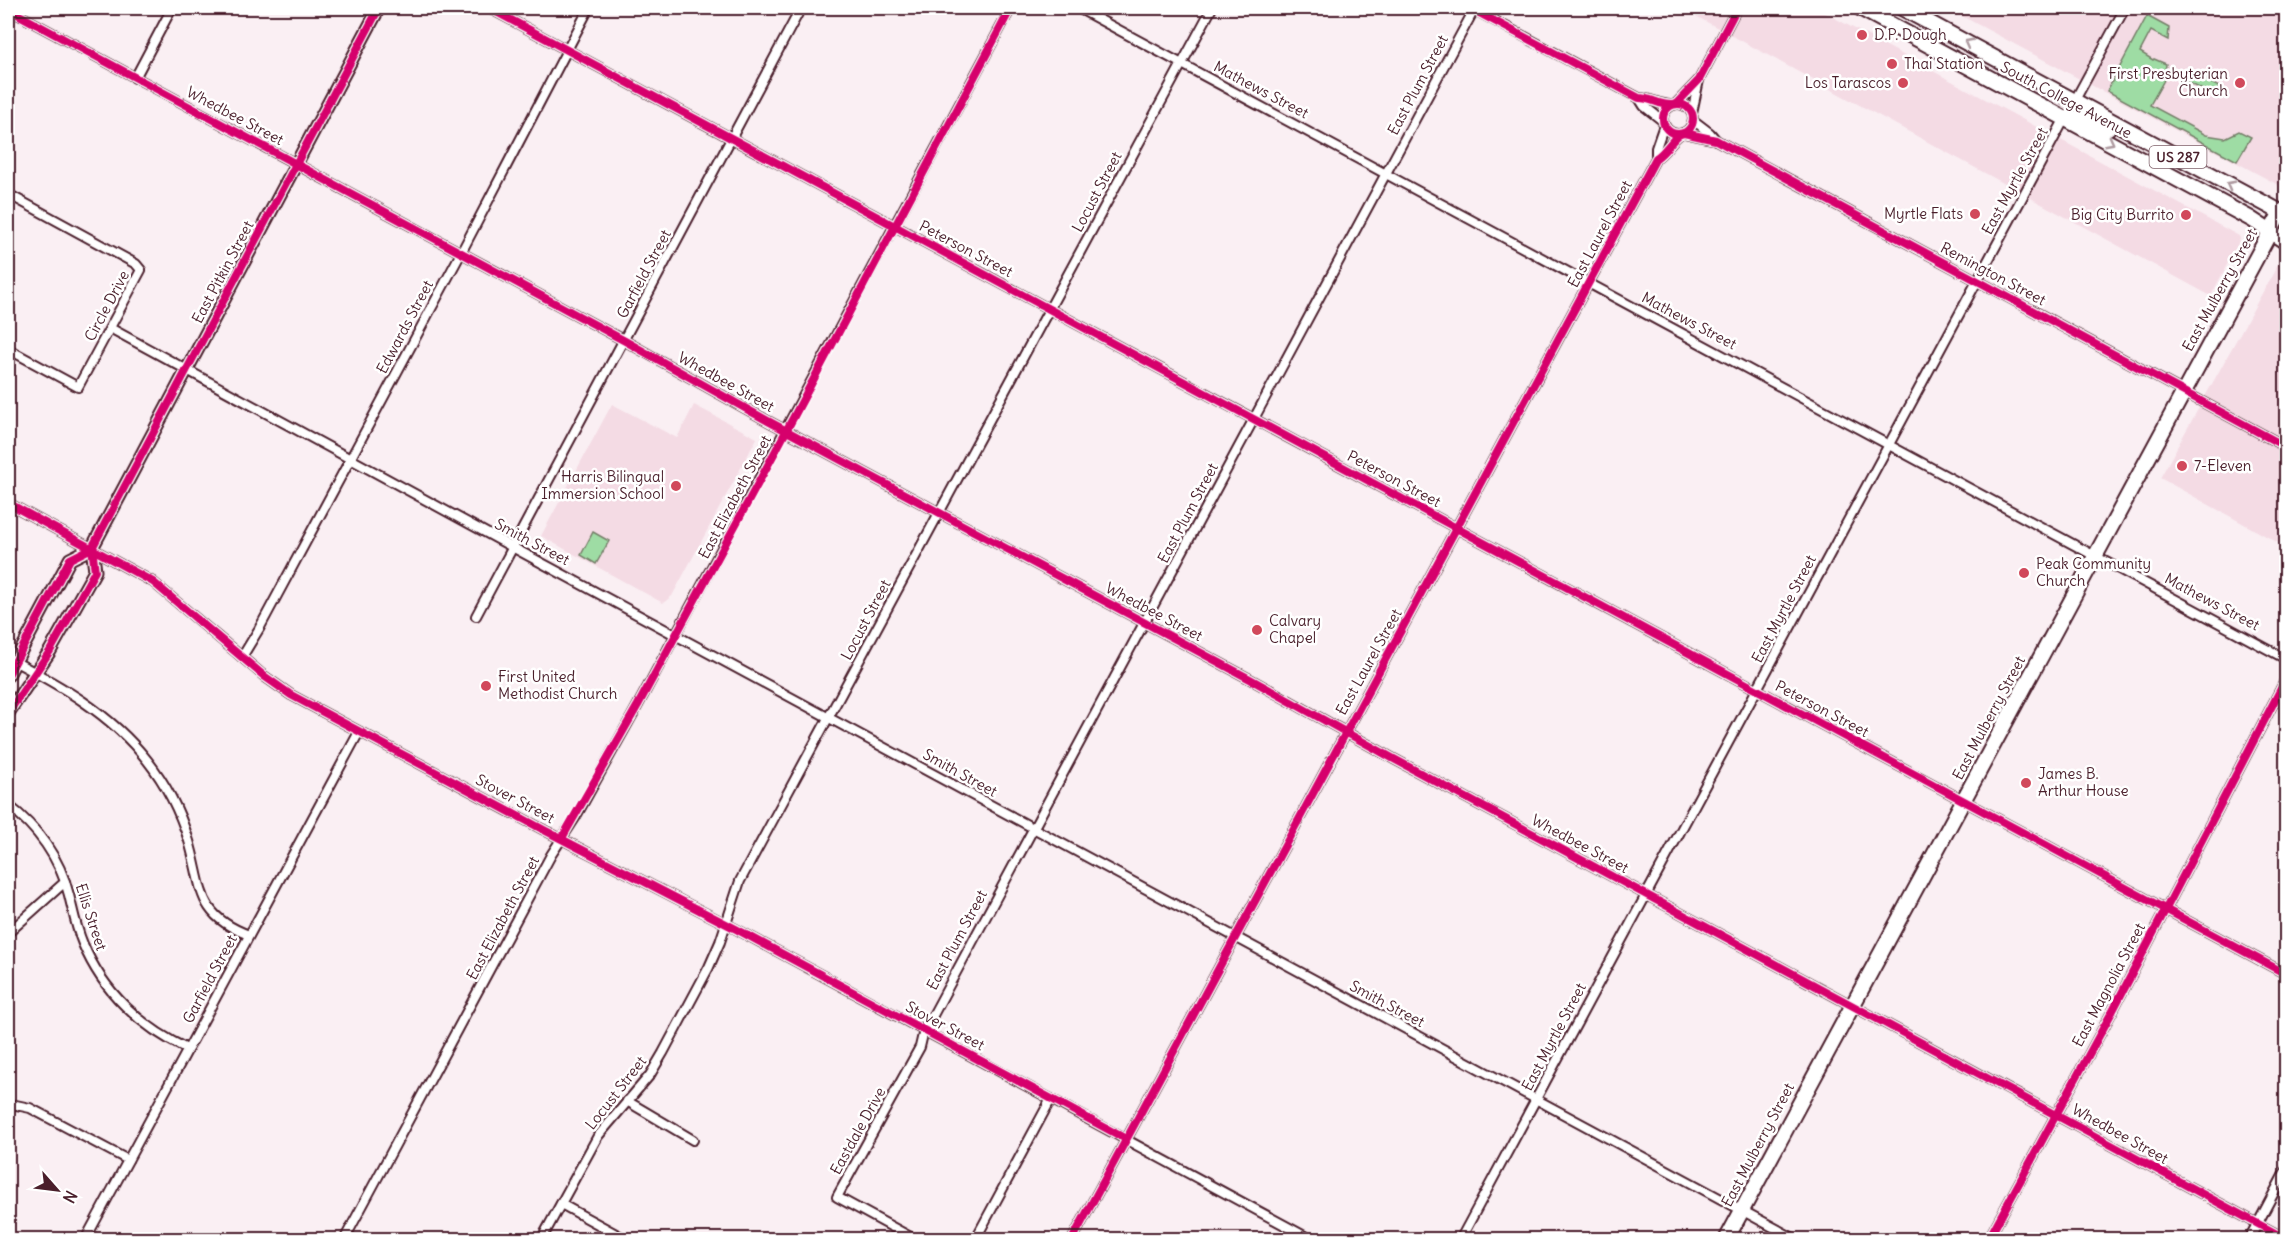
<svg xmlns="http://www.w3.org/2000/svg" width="2294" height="1247" font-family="Delius,sans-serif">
<rect width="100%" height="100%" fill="#faeff3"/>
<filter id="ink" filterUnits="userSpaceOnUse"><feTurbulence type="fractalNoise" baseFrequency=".0167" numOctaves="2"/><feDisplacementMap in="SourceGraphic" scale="12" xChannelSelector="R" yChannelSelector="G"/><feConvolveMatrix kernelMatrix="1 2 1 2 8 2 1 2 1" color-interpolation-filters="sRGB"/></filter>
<g filter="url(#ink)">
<g fill="#f4dbe4">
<polygon points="1681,8 1816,8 2239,236 2240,239 2211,296"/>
<polygon points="1947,8 2286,8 2286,189 2104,92"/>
<polygon points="2286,259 2286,547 2160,478 2280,261"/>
<polygon points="612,404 677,438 694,405 757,438 672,596 663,603 541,536"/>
</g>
<g fill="#9edca4" stroke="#747e68" stroke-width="1.5">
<polygon points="2147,16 2169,28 2168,40 2151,31 2140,52 2153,60 2154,59 2166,64 2164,80 2150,105 2206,135 2225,138 2239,131 2251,137 2237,161 2107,91"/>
<polygon points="2185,69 2219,87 2214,96 2180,78"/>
<polygon points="593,532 609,541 596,564 581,555"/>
</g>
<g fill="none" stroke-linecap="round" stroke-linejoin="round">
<g stroke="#4a1f2b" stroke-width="12">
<g id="minor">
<polyline points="489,8 2286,974"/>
<polyline points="1078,8 2286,659"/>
<path d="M1471,8l168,90c12,0 20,7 32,7"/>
<polyline points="8,9 625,341 768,421 1250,679 1394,759 2286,1239"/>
<polyline points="135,78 172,8"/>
<polyline points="1639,98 1644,106 1663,121"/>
<polyline points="2075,100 2125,8"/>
<circle cx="1678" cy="119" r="15"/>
<polyline points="1676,104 1699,80 1737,8"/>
<polyline points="1692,113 1699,80"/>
<polyline points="1693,120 1710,133 1716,140"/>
<polyline points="1684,133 1716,140 2286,447"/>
<polyline points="1656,158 1656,148 1664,125"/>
<polyline points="8,194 136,264 141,270 78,387 8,349"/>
<polyline points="110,328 514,548 1797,1240"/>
<polyline points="8,503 153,582 264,676 291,695 544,830 736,929 1312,1240"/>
<polyline points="476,616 801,8"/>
<polyline points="242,657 259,629 461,253 589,8"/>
<path d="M8,658c52,27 102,55 139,102 19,24 33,52 42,81 14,46 6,74 60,94"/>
<path d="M8,805c29,22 52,53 61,90 4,16 7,33 14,49 20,48 58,83 104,105"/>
<polyline points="8,933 65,882"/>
<polyline points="627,1101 693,1140"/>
<polyline points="8,1107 16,1105 30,1108 128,1160"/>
<polyline points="561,1204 627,1240"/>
<polyline points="85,1240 359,732"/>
<polyline points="344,1240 551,855 575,818 638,705 1011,8"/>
<polyline points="541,1240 598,1136 650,1075 663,1053 709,967 720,942 740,881 1212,8"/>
<polyline points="916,1240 837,1197 920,1047 924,1030 932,1017 1475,8"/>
<polyline points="975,1240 1051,1099"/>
<path d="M1072,1240l584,-1082c10,-6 14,-17 24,-24"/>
<polyline points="1460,1240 2065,118"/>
<polyline points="1988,1240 2112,1012 2286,679"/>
<polyline points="2249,1240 2286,1170"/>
</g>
</g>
<g stroke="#4a1f2b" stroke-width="15">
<g id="tertiary">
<polyline points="8,675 70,559 92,548"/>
<polyline points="8,713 50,651 95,571 92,548 379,8"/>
</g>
</g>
<g stroke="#4a1f2b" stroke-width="18">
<g id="trunk">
<polyline points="1860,8 2251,219 2286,242"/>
<polyline points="1902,8 2286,215"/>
<path d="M2067,118c16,-1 27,3 41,10"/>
<polyline points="1726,1240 2281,212"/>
</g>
</g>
<use href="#minor" stroke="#fff" stroke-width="8"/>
<use href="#tertiary" stroke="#fff" stroke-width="10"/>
<use href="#trunk" stroke="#fff" stroke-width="14"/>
<g stroke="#fff" stroke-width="11">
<g id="cycleway">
<polyline points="489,8 2286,974"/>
<path d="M1470,8l169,90c12,0 20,7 32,7"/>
<polyline points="8,9 625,341 768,421 1250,679 1394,759 2286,1239"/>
<circle cx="1678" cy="119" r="15"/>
<polyline points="1676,104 1699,80 1737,8"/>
<polyline points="1684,133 1716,140 2286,447"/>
<polyline points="8,503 153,582 264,676 291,695 544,830 736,929 1126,1139"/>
<polyline points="8,675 70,559 92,548"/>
<polyline points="8,713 50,651 95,571 92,548 379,8"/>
<polyline points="562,838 638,705 775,452 1011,8"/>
<path d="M1072,1240l584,-1082c10,-6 14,-17 24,-24"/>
<polyline points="1988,1240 2112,1012 2286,679"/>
</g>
</g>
<use href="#cycleway" stroke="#d6006c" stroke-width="8"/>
</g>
<defs><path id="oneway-chevron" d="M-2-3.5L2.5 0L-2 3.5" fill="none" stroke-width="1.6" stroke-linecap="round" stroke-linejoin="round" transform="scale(1.5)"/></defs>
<g stroke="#ae9aa0">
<use href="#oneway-chevron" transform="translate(1968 43) rotate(-152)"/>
<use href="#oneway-chevron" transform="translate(2110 142) rotate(28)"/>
<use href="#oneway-chevron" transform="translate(2230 185) rotate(-152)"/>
</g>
</g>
<g fill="#d1495b" stroke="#fff" stroke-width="2">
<circle cx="1862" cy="35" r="6"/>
<circle cx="1892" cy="64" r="6"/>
<circle cx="1903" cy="83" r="6"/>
<circle cx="2240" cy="83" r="6"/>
<circle cx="1975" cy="214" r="6"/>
<circle cx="2186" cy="215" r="6"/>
<circle cx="2182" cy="466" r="6"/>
<circle cx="676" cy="486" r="6"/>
<circle cx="2024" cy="573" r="6"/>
<circle cx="1257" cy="630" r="6"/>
<circle cx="486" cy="686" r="6"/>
<circle cx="2026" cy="783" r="6"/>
</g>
<g text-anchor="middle" stroke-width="5" stroke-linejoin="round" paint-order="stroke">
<rect fill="#fff" stroke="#80626b" stroke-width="1.5" x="2149.5" y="146" width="57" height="22" rx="4.5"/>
<g font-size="14" font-weight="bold" fill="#4a1f2b">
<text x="2178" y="162">US 287</text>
</g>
<g font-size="15" fill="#4a1f2b" stroke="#fff" text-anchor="start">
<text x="1874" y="40">D.P. Dough</text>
<text x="1904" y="69">Thai Station</text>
<text x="2228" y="79" text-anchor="end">First Presbyterian<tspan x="2228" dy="17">Church</tspan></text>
<text x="1891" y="88" text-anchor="end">Los Tarascos</text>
<text x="1963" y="219" text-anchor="end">Myrtle Flats</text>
<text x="2174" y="220" text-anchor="end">Big City Burrito</text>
<text x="2194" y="471">7-Eleven</text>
<text x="664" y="482" text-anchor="end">Harris Bilingual<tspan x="664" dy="17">Immersion School</tspan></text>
<text x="2036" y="569">Peak Community<tspan x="2036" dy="17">Church</tspan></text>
<text x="1269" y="626">Calvary<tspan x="1269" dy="17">Chapel</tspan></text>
<text x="498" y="682">First United<tspan x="498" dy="17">Methodist Church</tspan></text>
<text x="2038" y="779">James B.<tspan x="2038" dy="17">Arthur House</tspan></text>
</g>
<g font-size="15" fill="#4a1f2b" stroke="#fff">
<text transform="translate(1418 85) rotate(-62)" y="5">East Plum Street</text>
<text transform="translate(1261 90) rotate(28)" y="5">Mathews Street</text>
<text transform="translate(2066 100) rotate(28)" y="5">South College Avenue</text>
<text transform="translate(235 116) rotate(28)" y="5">Whedbee Street</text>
<text transform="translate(2015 181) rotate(-61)" y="5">East Myrtle Street</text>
<text transform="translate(1097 192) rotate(-62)" y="5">Locust Street</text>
<text transform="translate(1600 234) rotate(-62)" y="5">East Laurel Street</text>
<text transform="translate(966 249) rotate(28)" y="5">Peterson Street</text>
<text transform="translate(223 272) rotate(-62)" y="5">East Pitkin Street</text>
<text transform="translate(644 274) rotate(-62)" y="5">Garfield Street</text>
<text transform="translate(1993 274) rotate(28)" y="5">Remington Street</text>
<text transform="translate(2220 290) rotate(-61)" y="5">East Mulberry Street</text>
<text transform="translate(107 306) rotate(-62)" y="5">Circle Drive</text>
<text transform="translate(1689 321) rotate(28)" y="5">Mathews Street</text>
<text transform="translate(405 327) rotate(-62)" y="5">Edwards Street</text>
<text transform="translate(726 382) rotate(29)" y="5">Whedbee Street</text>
<text transform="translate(1394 479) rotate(28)" y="5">Peterson Street</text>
<text transform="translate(735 497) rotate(-62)" y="5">East Elizabeth Street</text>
<text transform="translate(1188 513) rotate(-62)" y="5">East Plum Street</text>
<text transform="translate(532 542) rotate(28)" y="5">Smith Street</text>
<text transform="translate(2212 602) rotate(28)" y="5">Mathews Street</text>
<text transform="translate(1784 609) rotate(-62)" y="5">East Myrtle Street</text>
<text transform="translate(1154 612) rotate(28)" y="5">Whedbee Street</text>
<text transform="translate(866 620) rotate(-62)" y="5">Locust Street</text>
<text transform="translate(1369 662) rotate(-61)" y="5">East Laurel Street</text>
<text transform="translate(1822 709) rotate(28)" y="5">Peterson Street</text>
<text transform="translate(1989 718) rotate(-62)" y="5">East Mulberry Street</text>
<text transform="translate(960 773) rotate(29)" y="5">Smith Street</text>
<text transform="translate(515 799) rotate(28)" y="5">Stover Street</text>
<text transform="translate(1580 844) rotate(28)" y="5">Whedbee Street</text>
<text transform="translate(91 917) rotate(72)" y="5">Ellis Street</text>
<text transform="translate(503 918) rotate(-62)" y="5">East Elizabeth Street</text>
<text transform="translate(957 940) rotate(-62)" y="5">East Plum Street</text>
<text transform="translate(210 979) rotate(-62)" y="5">Garfield Street</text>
<text transform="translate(2109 985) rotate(-62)" y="5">East Magnolia Street</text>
<text transform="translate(1387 1004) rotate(28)" y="5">Smith Street</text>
<text transform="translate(945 1026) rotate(28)" y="5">Stover Street</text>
<text transform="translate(1554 1037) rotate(-62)" y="5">East Myrtle Street</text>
<text transform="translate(616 1093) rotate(-52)" y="5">Locust Street</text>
<text transform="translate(858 1131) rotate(-61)" y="5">Eastdale Drive</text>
<text transform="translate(2120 1134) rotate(29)" y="5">Whedbee Street</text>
<text transform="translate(1758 1145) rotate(-62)" y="5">East Mulberry Street</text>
</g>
</g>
<rect width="2294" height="1247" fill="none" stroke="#fff" stroke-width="30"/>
<rect x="15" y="15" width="2264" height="1217" fill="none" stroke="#4a1f2b" stroke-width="2" filter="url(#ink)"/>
<g transform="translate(57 1190) rotate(118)" stroke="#ffffff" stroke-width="4.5" paint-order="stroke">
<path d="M0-4.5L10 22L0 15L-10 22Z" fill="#4a1f2b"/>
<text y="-9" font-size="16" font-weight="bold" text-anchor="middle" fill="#4a1f2b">N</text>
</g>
</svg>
